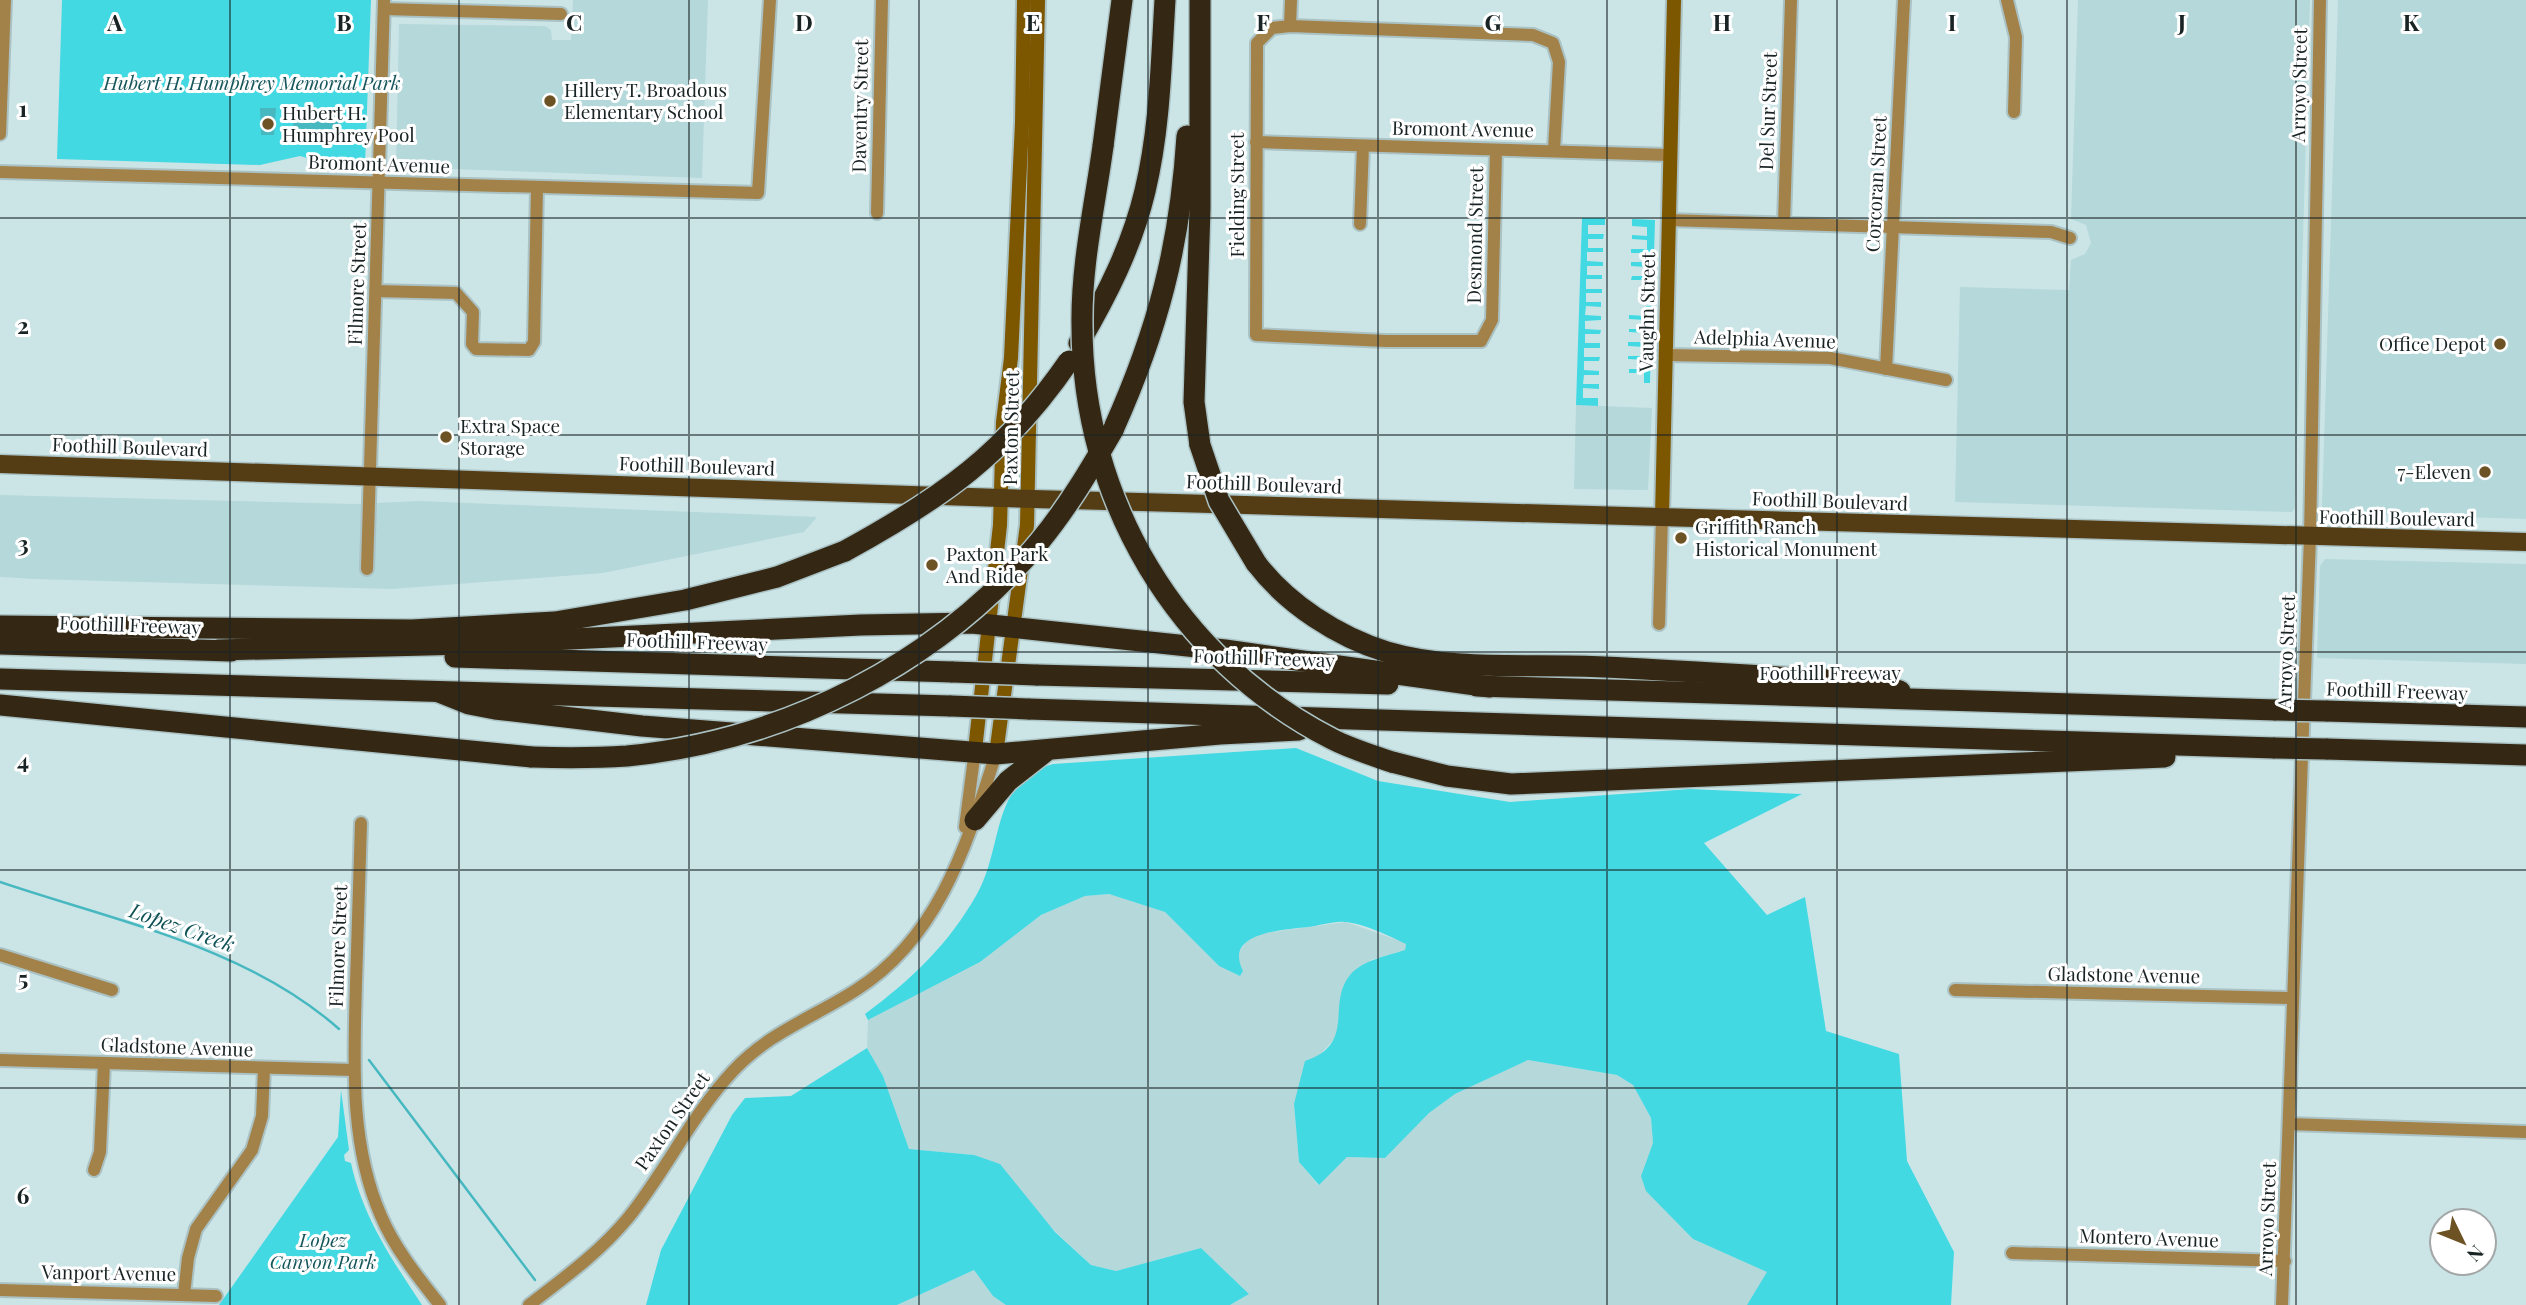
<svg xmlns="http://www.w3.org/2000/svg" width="2526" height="1305" font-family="'Playfair Display',serif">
<rect width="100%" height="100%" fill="#cbe5e7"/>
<g fill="#b5d8da">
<polygon points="573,0 708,0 702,178 396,167 399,24 545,26 551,30 552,40 571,40"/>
<polygon points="2078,0 2310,0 2295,508 2292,512 1955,502 1960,287 2069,290 2071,260 2085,254 2091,243 2086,225 2071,219"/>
<polygon points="2338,0 2526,0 2526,519 2330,513 2322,507"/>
<polygon points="1576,405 1652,408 1648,490 1574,489"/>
<polygon points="0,495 354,504 420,501 817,517 804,532 603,573 392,589 34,579 0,577"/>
<polygon points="2325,559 2526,564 2526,664 2317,658 2320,566"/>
<polygon points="1109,894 1165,912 1219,966 1240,976 1243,971 1238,962 1239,953 1245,943 1258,934 1346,922 1406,943 1405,950 1371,960 1344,987 1337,1036 1318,1057 1294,1104 1299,1162 1318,1185 1347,1157 1385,1158 1429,1113 1455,1094 1528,1060 1617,1075 1633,1085 1651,1118 1653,1143 1641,1176 1693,1239 1768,1272 1747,1305 1230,1305 1249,1294 1201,1248 1116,1271 1091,1265 974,1155 909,1149 883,1076 867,1048 868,1020 980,962 1041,915 1085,896"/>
<polygon points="974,1270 993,1296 1006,1305 897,1305"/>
</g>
<g fill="#42d9e3">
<polygon points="62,0 371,0 365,165 338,167 300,156 260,165 57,159"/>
<polygon points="1582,218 1605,218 1605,225 1588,225 1588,234 1604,234 1603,239 1588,239 1588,248 1603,248 1603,252 1587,252 1587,261 1603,262 1603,266 1587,266 1587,275 1602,275 1602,279 1586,279 1586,289 1602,289 1602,293 1586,293 1586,302 1601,302 1601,307 1586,306 1585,315 1601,316 1601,320 1585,321 1585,329 1601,330 1600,334 1585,334 1585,343 1600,343 1600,348 1584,348 1584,357 1600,357 1599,361 1584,361 1584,370 1599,371 1599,375 1584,375 1583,384 1599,384 1599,389 1583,388 1583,398 1598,398 1598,406 1576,405"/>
<polygon points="1632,219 1655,220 1653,290 1647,290 1647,280 1631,280 1632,276 1646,276 1646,267 1631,266 1631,262 1646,262 1646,253 1631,253 1631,249 1647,249 1647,240 1632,239 1632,235 1647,236 1647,227 1632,226"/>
<polygon points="1646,306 1652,306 1650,383 1644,383 1644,373 1629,373 1629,369 1643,369 1644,360 1628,359 1628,356 1644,356 1644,347 1628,346 1628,342 1644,342 1644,333 1629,332 1629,329 1644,329 1645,320 1629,319 1629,315 1646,316"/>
<path d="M1296,748l82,33 132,21 180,-13 112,5 -98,49 63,72 38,-18 21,134 73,23 8,107 47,91 -3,53h-204l20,-33 -74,-33 -47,-48 -5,-15 12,-33 -2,-25 -18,-33 -16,-10 -89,-15 -73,34 -26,19 -44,45 -38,-1 -28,28 -20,-23 -5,-58 11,-43c52,-17 21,-57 45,-86 13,-15 37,-19 55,-25l1,-6c-17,-8 -43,-21 -61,-22 -12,-1 -26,4 -37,5 -25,3 -85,5 -65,44l-3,5 -21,-10 -54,-54 -56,-18 -24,2 -44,19 -61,47 -112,58 -3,-6c46,-34 84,-70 112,-120 27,-48 13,-113 76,-130z"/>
<polygon points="867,1048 883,1076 909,1149 974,1155 1000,1164 1055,1232 1091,1265 1116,1271 1201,1248 1249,1294 1230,1305 1006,1305 993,1296 974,1270 897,1305 646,1305 661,1250 732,1115 745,1098 791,1096"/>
<path d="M341,1090l8,60 -5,5 1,6 6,2c12,55 42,98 71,142h-203l119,-168z"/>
</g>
<g fill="#47b8c0">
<polygon points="294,107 339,110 338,144 318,143 318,129 293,130"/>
<polygon points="260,108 276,108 274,135 261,135"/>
</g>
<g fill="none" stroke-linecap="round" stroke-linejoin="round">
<g stroke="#47b8c0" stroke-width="2.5">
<path d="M0,882c115,39 247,65 339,147"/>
<polyline points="369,1060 535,1280"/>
</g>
<g stroke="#abc2c4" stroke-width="16">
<g id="street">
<polyline points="2007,0 2016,37 2014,112"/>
<polyline points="384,9 561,14"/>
<polyline points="1290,26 1291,0"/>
<polyline points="0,134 5,0"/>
<polyline points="1256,142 1669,155"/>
<polyline points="1496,151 1492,320 1481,341 1386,341 1256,335 1257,43 1272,28 1290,26 1533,35 1553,43 1559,62 1554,150"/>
<polyline points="0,172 758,193 770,0"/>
<polyline points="877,213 882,0"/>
<polyline points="1668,220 2051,232 2070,238"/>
<polyline points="1784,222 1791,0"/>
<polyline points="1360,224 1363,146"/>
<polyline points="376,291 456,293 473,312 472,344 476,349 529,350 534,342 537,187"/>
<polyline points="1666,355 1830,358 1946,380"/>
<polyline points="1886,369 1904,0"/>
<polyline points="367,569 384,0"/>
<polyline points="1659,624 1662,517"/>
<path d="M361,823c-2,53 -3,107 -5,160 -2,78 -7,160 25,233 14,33 37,61 59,89"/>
<polyline points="965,827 975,750"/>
<polyline points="0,955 112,990"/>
<polyline points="1955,990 2291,998"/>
<polyline points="0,1060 353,1070"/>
<polyline points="2289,1124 2526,1132"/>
<polyline points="94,1170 100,1152 104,1064"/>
<polyline points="2012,1253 2285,1261"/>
<polyline points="0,1290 216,1296"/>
<polyline points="184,1294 188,1258 196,1229 252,1150 262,1116 264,1069"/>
<path d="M529,1305c35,-27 71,-53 99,-87 38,-47 63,-102 105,-147 35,-38 81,-54 123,-81 84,-53 111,-147 140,-236"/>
<polyline points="2282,1305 2310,537 2320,0"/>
</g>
</g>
<g stroke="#abc2c4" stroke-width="18">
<g id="secondary">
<polyline points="1662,517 1674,0"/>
<polyline points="975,750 1000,525 1003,422 1011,358 1022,123 1024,0"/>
<polyline points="996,754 1027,525 1038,0"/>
</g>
</g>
<g stroke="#abc2c4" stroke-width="21">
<polyline id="primary" points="0,464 1001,498 2526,542"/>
</g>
<g stroke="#abc2c4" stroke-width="24">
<g id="highway">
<polyline points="1200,0 1200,208 1194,402 1200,445"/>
<polyline points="1103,146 1122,0"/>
<path d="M1079,343c28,-48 53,-97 66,-152 15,-62 16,-127 20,-191"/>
<path d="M1113,430c45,-100 67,-184 74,-294"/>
<path d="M1256,563c31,41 82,74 131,89 68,20 147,11 217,15 89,4 178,11 266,15l30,9"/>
<polyline points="0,626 412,630 555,622 685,600 777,577 845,551"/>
<polyline points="0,644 231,651"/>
<polyline points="218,650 468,644 861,625 972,623 1225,650 1490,687"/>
<polyline points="455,657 953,672"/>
<polyline points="1036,675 1388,684"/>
<polyline points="0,679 951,706"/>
<path d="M1477,686c266,8 532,14 799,24"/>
<polyline points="439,692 469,704 495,709 642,726 996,754 1220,734 1299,730"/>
<polyline points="0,705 532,757"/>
<polyline points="1028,709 2275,748"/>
<polyline points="2326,711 2526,717"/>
<polyline points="2326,749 2526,755"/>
<polyline points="1392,762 1447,776 1511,784 2165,757"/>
<polyline points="975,820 1008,781 1045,752"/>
</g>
</g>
<use href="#street" stroke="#a3824a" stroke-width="12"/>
<use href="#secondary" stroke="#7d5600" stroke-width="14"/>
<use href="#primary" stroke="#543d15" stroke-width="18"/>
<use href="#highway" stroke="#342814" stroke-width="21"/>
<g stroke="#abc2c4" stroke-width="24" stroke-linecap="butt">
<g id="highway-bridge">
<path d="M1103,146c-8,59 -22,119 -21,179 0,174 94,334 250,414 19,10 40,16 60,23"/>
<polyline points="1200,445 1219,501 1256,563"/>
<path d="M845,551c97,-53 160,-97 224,-190"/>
<polyline points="953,672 1036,675"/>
<polyline points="951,706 1028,709"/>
<polyline points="2276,710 2326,711"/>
<polyline points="2275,748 2326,749"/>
<path d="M532,757c32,1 64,1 95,-1 157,-15 313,-93 413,-215 28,-34 51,-73 73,-111"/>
</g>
</g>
<use href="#highway-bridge" stroke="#342814" stroke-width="21"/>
</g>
<path fill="none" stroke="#192324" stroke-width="2" stroke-opacity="0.55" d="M230,0v1305M459,0v1305M689,0v1305M919,0v1305M1148,0v1305M1378,0v1305M1607,0v1305M1837,0v1305M2067,0v1305M2296,0v1305M0,218h2526M0,435h2526M0,652h2526M0,870h2526M0,1088h2526"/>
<g fill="#6d5224" stroke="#fff" stroke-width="2.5">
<circle cx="550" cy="101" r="7"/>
<circle cx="268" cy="124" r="7"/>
<circle cx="2500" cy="344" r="7"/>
<circle cx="446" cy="437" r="7"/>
<circle cx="2485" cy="472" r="7"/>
<circle cx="1681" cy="538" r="7"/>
<circle cx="932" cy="565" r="7"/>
</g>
<g text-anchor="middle" stroke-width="6" stroke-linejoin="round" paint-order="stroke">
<g font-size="19" font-style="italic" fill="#16565b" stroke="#fff">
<text x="252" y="90">Hubert H. Humphrey Memorial Park</text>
<text x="323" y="1247">Lopez<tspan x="323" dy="22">Canyon Park</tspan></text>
</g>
<g font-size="19" fill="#192324" stroke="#fff">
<text transform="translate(2299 85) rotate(-89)" y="7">Arroyo Street</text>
<text transform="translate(860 106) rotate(-89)" y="7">Daventry Street</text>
<text transform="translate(1768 111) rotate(-88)" y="7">Del Sur Street</text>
<text transform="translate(1463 129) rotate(1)" y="7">Bromont Avenue</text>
<text transform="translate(379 164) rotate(2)" y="7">Bromont Avenue</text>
<text transform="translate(1876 184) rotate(-87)" y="7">Corcoran Street</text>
<text transform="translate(1237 195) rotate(-90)" y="7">Fielding Street</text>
<text transform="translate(1475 235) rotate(-89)" y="7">Desmond Street</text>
<text transform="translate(357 284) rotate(-88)" y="7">Filmore Street</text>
<text transform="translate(1647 312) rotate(-89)" y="7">Vaughn Street</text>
<text transform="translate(1765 339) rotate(2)" y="7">Adelphia Avenue</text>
<text transform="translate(1011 428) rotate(-89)" y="7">Paxton Street</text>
<text transform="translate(130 447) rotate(2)" y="7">Foothill Boulevard</text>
<text transform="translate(697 466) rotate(2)" y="7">Foothill Boulevard</text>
<text transform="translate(1264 484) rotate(2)" y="7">Foothill Boulevard</text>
<text transform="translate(1830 501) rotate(2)" y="7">Foothill Boulevard</text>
<text transform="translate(2397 518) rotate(1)" y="7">Foothill Boulevard</text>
<text transform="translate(130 625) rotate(2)" y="7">Foothill Freeway</text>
<text transform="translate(697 642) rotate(2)" y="7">Foothill Freeway</text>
<text transform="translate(2286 652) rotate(-88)" y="7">Arroyo Street</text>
<text transform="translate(1264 658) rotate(2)" y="7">Foothill Freeway</text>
<text x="1830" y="680">Foothill Freeway</text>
<text transform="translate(2397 691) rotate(2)" y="7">Foothill Freeway</text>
<text transform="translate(338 946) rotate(-88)" y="7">Filmore Street</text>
<text transform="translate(2124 975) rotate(1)" y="7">Gladstone Avenue</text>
<text transform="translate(177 1047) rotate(2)" y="7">Gladstone Avenue</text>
<text transform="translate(672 1121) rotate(-55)" y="7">Paxton Street</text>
<text transform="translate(2267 1219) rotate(-88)" y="7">Arroyo Street</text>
<text transform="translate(2149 1238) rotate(2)" y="7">Montero Avenue</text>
<text transform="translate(109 1273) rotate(1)" y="7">Vanport Avenue</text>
</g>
<g font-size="19" fill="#192324" stroke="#fff" text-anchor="start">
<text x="564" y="97">Hillery T. Broadous<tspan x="564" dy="22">Elementary School</tspan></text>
<text x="282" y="120">Hubert H.<tspan x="282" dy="22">Humphrey Pool</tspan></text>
<text x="2486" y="351" text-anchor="end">Office Depot</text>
<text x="460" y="433">Extra Space<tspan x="460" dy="22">Storage</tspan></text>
<text x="2471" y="479" text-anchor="end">7-Eleven</text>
<text x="1695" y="534">Griffith Ranch<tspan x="1695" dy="22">Historical Monument</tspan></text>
<text x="946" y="561">Paxton Park<tspan x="946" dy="22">And Ride</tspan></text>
</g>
<g font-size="21" font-style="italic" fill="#0f5256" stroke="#fff">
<text transform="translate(182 928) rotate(19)" y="7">Lopez Creek</text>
</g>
</g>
<g font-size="23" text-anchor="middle" font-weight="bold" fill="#192324" stroke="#fff" stroke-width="6" stroke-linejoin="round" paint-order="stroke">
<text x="115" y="31">A</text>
<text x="344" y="31">B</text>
<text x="574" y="31">C</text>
<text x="804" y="31">D</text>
<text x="1033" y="31">E</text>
<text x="1263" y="31">F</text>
<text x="1493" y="31">G</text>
<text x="1722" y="31">H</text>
<text x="1952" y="31">I</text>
<text x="2182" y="31">J</text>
<text x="2411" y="31">K</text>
<text x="23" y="117">1</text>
<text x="23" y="334">2</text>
<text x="23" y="552">3</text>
<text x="23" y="769">4</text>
<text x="23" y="987">5</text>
<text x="23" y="1204">6</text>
</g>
<g transform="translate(2463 1242) rotate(133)"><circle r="33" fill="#ffffff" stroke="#a3a7a7" stroke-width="2"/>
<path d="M0-5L12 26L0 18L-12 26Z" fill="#6d5224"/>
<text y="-10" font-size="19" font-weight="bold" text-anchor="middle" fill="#192324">N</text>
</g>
</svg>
